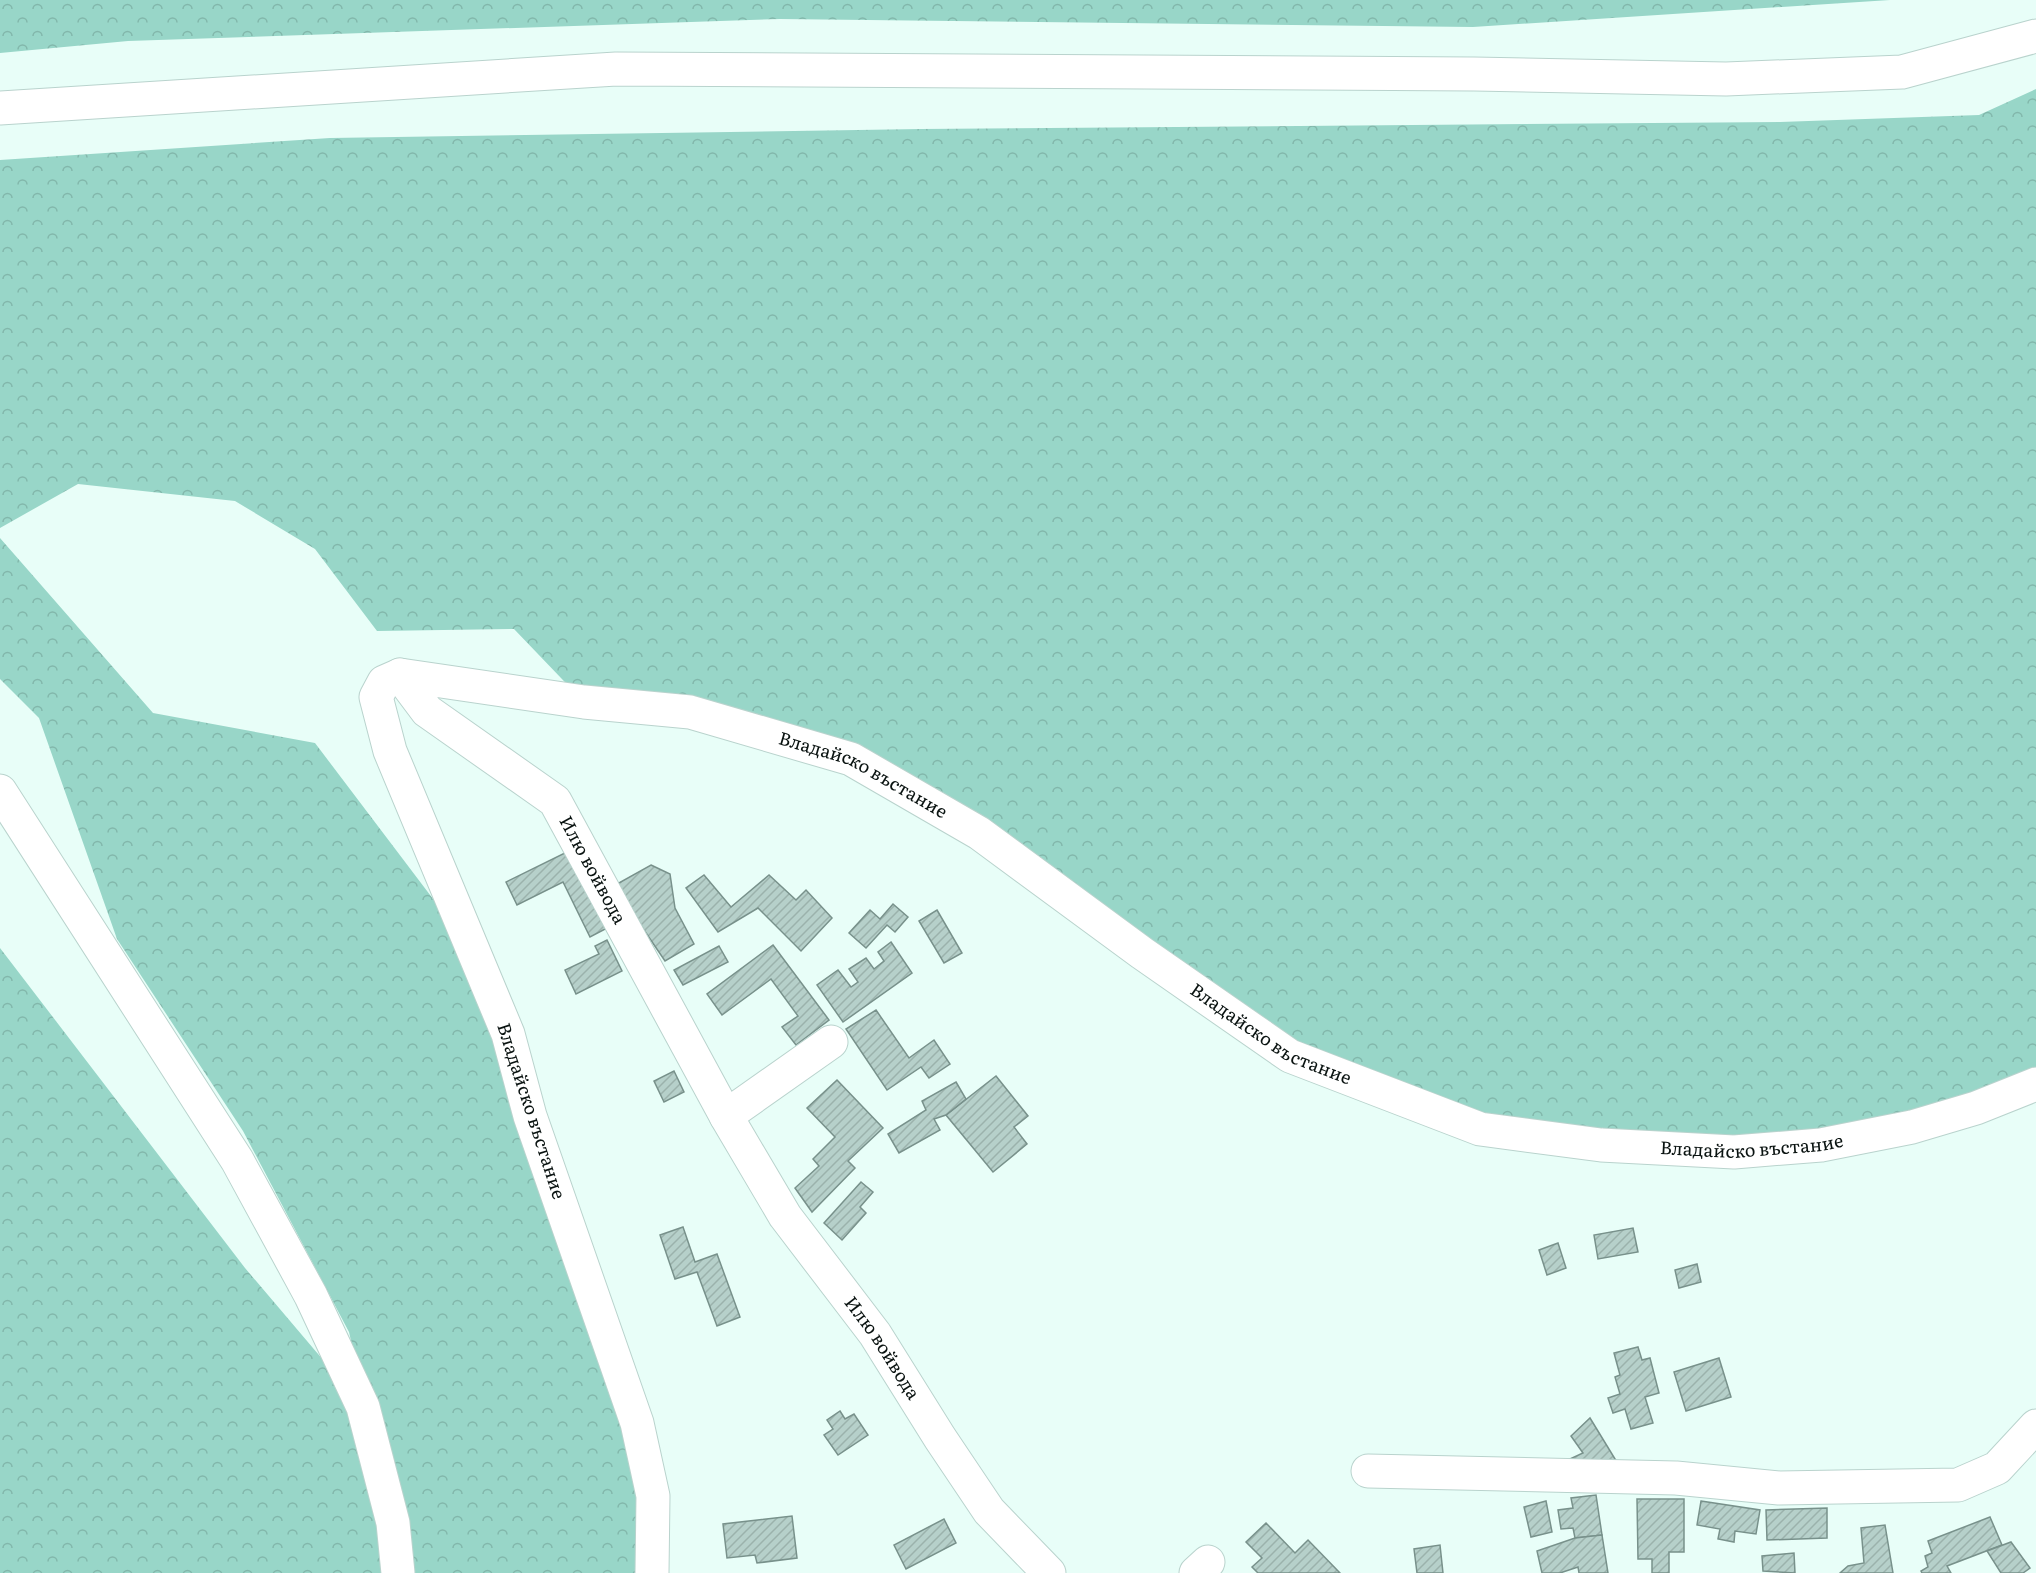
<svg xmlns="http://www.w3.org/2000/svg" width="2036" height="1573" font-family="Literata,serif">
<defs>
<pattern id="forest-crowns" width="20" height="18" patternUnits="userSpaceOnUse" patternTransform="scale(1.5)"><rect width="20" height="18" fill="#98d6c8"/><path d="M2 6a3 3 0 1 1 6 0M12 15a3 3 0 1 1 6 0" fill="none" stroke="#82b7ab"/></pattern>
<pattern id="building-hatch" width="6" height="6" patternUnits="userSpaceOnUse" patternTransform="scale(1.5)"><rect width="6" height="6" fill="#b6d0ca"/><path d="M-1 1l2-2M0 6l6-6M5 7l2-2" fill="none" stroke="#9bb2ac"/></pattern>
</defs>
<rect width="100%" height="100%" fill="#e8fef8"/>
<g fill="url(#forest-crowns)">
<polygon points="0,0 1890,0 1473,27 780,19 128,41 0,53"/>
<polygon points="2036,89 2036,1084 1821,1145 1480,1129 1290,1056 851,759 584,702 514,629 377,631 315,549 235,501 78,484 0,528 0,160 330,138 921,129 1780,122 1979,115"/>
<polygon points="0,538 153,713 315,743 477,957 637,1423 652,1573 0,1573 0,948 245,1268 363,1407 383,1482 349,1332 243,1131 117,939 39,718 0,679"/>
</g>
<g fill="url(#building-hatch)" stroke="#78918b" stroke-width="1.5">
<polygon points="575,848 613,925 590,937 563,882 517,905 506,882"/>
<polygon points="651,865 670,874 675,908 694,944 665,961 642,927 617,884"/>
<polygon points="704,875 731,907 769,875 796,900 806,890 832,918 801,951 758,908 718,932 686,888"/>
<polygon points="893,904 908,917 895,932 887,925 866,948 849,933 870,910 880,919"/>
<polygon points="937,910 962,953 944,963 919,921"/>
<polygon points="607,940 622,971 576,994 565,970 599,954 595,946"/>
<polygon points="891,942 912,973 843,1022 817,985 838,970 851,987 858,982 849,969 866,958 874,969 884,961 878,952"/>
<polygon points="773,945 829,1020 796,1045 782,1027 798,1016 771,979 722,1015 707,994"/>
<polygon points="719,946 728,962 683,985 674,970"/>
<polygon points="876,1010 909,1058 934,1040 950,1064 929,1078 921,1067 887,1090 846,1029"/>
<polygon points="674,1071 684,1092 664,1102 654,1081"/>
<polygon points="996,1076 1028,1116 1014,1127 1027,1144 993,1172 946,1115"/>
<polygon points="837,1080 883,1128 848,1161 855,1168 812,1212 795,1188 819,1166 813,1159 835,1137 807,1108"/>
<polygon points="956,1082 966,1099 946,1115 934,1119 940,1130 899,1153 888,1134 926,1110 922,1101"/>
<polygon points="861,1182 873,1192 860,1207 866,1213 842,1240 824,1223"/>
<polygon points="683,1227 695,1262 717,1254 740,1317 717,1326 697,1272 675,1279 660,1235"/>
<polygon points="1633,1228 1638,1252 1598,1259 1594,1235"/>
<polygon points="1558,1243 1566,1268 1547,1275 1539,1250"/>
<polygon points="1697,1264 1701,1282 1679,1288 1675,1270"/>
<polygon points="1638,1347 1642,1360 1650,1358 1659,1393 1645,1397 1653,1423 1631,1429 1625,1409 1613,1413 1608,1398 1620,1394 1615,1377 1620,1375 1614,1353"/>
<polygon points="1719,1358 1731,1397 1686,1411 1674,1372"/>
<polygon points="840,1411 845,1419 854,1414 868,1435 838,1455 824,1435 833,1429 827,1420"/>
<polygon points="1590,1418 1623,1472 1561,1463 1583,1453 1571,1436"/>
<polygon points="1596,1495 1602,1535 1575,1538 1573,1528 1561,1529 1558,1510 1573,1508 1571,1498"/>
<polygon points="1637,1499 1684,1499 1684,1552 1669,1552 1669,1573 1652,1573 1652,1559 1638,1559"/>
<polygon points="1546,1501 1552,1532 1531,1537 1524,1507"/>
<polygon points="1701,1501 1760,1510 1756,1534 1735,1531 1734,1542 1718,1539 1720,1529 1697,1525"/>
<polygon points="1827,1508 1827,1538 1767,1540 1766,1510"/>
<polygon points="792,1516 797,1558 757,1563 755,1555 727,1558 723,1524"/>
<polygon points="1990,1517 2002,1545 1947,1566 1951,1573 1922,1573 1921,1571 1928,1567 1925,1556 1932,1553 1928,1541"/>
<polygon points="944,1519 956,1543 906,1569 894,1545"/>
<polygon points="1266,1523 1295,1553 1308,1540 1340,1573 1258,1573 1252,1567 1262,1558 1246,1542"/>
<polygon points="1885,1525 1893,1573 1840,1573 1848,1566 1864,1563 1861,1528"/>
<polygon points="1602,1535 1608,1573 1579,1573 1578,1567 1560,1573 1542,1573 1537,1551 1575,1538"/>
<polygon points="2011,1542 2030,1568 2023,1573 2001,1573 1987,1551"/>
<polygon points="1440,1545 1443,1573 1417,1573 1414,1549"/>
<polygon points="1794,1553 1795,1573 1763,1571 1762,1556"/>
</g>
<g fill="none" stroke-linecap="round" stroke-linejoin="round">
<g stroke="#b9d3cd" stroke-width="35">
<g id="minor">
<polyline points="0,108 616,69 1474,74 1726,79 1902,72 2036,36"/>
<path id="s1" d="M400,675l27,36 128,90 171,315 59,100 90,118 65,104 49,73 60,62"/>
<polyline points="0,791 237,1160 311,1296 363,1407 393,1523 398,1573"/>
<polyline points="726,1116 831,1042"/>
<polyline points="1368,1471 1676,1478 1779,1488 1958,1485 1997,1468 2036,1426"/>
<path id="s2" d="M652,1573l1,-77 -16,-73 -107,-307 -22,-82 -118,-283 -14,-54 8,-15 16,-7 184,27 106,10 161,47 128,74 163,120 148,103 190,73 121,16 133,7 87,-7 91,-18 64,-19 60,-24"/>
<polyline points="1196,1573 1208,1562"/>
</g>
</g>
<use href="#minor" stroke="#fff" stroke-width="33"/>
</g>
<g text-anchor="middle" stroke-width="4.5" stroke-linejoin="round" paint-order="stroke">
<g font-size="18" fill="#0a1311" stroke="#fff">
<text dy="6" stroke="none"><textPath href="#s2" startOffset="1436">Владайско въстание</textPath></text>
<text dy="6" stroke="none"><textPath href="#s1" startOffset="280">Илю войвода</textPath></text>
<text dy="6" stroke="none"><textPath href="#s2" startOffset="1922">Владайско въстание</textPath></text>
<text transform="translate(531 1111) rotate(72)" y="6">Владайско въстание</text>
<text dy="6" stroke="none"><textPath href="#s2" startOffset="2426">Владайско въстание</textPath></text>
<text dy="6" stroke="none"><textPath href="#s1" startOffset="840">Илю войвода</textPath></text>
</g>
</g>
</svg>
